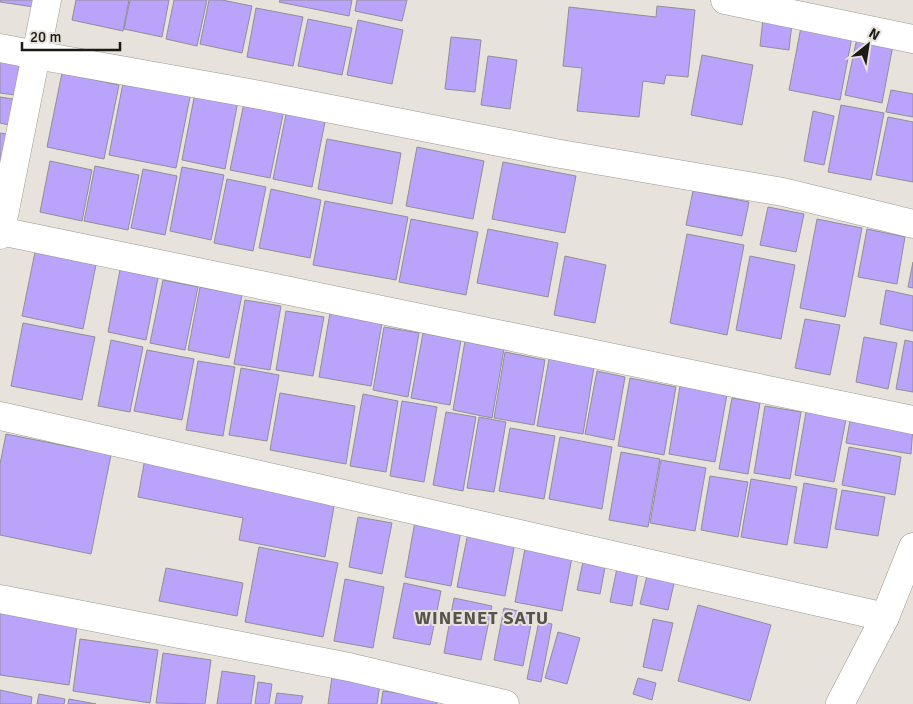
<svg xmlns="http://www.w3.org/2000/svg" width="913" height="704" font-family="Signika,sans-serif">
<rect width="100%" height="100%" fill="#e7e2db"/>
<g fill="#b9a3fb" stroke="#908f96">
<polygon points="0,0 35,0 34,7 0,2"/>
<polygon points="76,0 129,0 123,31 72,20"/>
<polygon points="130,0 169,0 162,37 124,29"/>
<polygon points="174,0 207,0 197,46 166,39"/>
<polygon points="209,0 222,0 252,6 242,53 200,44"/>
<polygon points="280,0 352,0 349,16 279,2"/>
<polygon points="357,0 407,0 402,21 355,11"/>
<polygon points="657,6 695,10 688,77 666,75 664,84 643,81 639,117 577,111 582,68 563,66 569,7 656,17"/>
<polygon points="256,8 303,17 293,66 247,57"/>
<polygon points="308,19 352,28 342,75 298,66"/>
<polygon points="763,19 792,23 789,50 760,46"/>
<polygon points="358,20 403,30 392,84 347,75"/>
<polygon points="801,27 852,37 840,100 789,90"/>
<polygon points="451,37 481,40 475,92 445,89"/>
<polygon points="857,38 893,45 882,103 845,95"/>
<polygon points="702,55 753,65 742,125 691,115"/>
<polygon points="488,56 517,60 510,109 481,105"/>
<polygon points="0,59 20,63 15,95 0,93"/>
<polygon points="62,73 119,85 104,159 47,147"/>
<polygon points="124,78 191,92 176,168 109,155"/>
<polygon points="891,90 913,94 913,117 886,112"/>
<polygon points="195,93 238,101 225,169 182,160"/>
<polygon points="0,97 13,99 9,125 0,123"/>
<polygon points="244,103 284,110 270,178 230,170"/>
<polygon points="841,105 884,113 871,180 828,172"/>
<polygon points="287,109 326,117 312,187 273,179"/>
<polygon points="813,111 834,116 824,165 804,161"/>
<polygon points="888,117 913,122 913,182 876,175"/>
<polygon points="0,133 7,134 0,173"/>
<polygon points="327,139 401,153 392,204 318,189"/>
<polygon points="417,147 484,161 473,219 406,206"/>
<polygon points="50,161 92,170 82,221 40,212"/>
<polygon points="503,162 576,176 565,233 492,219"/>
<polygon points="95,166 139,175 128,230 84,221"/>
<polygon points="182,167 224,175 211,240 170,231"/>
<polygon points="143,169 177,176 165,235 131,228"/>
<polygon points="227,179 266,187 253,251 214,243"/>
<polygon points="271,189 321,200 310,258 259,248"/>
<polygon points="693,191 749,202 742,236 686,225"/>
<polygon points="325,201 408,217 396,280 313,265"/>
<polygon points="768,207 804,214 796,252 760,245"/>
<polygon points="411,219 478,232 466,295 399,282"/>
<polygon points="817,219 862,228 845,317 800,308"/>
<polygon points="488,229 558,243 548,297 477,283"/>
<polygon points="867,229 905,237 897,284 858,277"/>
<polygon points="687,234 744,245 727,335 670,323"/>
<polygon points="35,252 96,265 83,329 22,316"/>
<polygon points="565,256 606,265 595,323 554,315"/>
<polygon points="750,256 795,265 781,339 736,330"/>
<polygon points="913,262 913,288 908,287"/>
<polygon points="120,270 158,278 146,340 108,332"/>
<polygon points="163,280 198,287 185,350 150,343"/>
<polygon points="200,287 242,295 229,358 188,350"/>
<polygon points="886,290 913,296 913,331 880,324"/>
<polygon points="245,300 281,306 270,370 234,364"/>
<polygon points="286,311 324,317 313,376 276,370"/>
<polygon points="330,313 382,323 371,386 319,377"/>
<polygon points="805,319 840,325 830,375 795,368"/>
<polygon points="23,323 95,337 82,400 11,386"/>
<polygon points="384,327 419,333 408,397 373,390"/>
<polygon points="423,333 461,340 450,405 411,398"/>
<polygon points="864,337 897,343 888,389 856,382"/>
<polygon points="111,340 143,347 130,412 98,406"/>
<polygon points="905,340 913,342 913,392 896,389"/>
<polygon points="465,341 504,349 492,418 453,410"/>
<polygon points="147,350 194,359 182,420 134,411"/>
<polygon points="505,352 545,360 534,425 494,418"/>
<polygon points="549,359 594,367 583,434 537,426"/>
<polygon points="198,361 235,367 223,436 186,430"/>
<polygon points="241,368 279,375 267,441 229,435"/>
<polygon points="597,371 625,377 614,440 585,434"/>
<polygon points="630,378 676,387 664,455 618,446"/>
<polygon points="680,386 727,394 715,462 669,454"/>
<polygon points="280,393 355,406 346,464 270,450"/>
<polygon points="363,394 398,401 386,472 350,466"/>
<polygon points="732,398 760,403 748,474 719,469"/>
<polygon points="402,401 437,407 424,482 390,476"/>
<polygon points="765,406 801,412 790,479 754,473"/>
<polygon points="446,412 476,417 463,491 433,485"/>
<polygon points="806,412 846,419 834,482 795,475"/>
<polygon points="851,415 913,426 911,454 846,443"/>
<polygon points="479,417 506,422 494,492 467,488"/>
<polygon points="510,428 555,436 544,499 499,491"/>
<polygon points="6,434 111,455 91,554 0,535 0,464"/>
<polygon points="560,437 612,447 602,509 549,499"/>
<polygon points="849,447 901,457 895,495 842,485"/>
<polygon points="621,452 660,459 648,527 609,520"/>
<polygon points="145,458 336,495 325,557 239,540 243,518 138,497"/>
<polygon points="661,460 706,468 695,531 650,523"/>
<polygon points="710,476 748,482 738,537 701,530"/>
<polygon points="751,479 797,487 787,545 741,537"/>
<polygon points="804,483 837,489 827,548 794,543"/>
<polygon points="842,490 885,497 878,536 835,529"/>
<polygon points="416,516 462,525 451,586 405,577"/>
<polygon points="358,517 392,523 382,574 349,567"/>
<polygon points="469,528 516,537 505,596 457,587"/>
<polygon points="526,543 573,552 562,611 515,602"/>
<polygon points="259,547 338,563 323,637 245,622"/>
<polygon points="584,557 606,562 600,594 577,590"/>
<polygon points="166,568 243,583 237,616 159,601"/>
<polygon points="617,568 638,572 632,606 610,602"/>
<polygon points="648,572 675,579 668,610 640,604"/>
<polygon points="345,579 384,587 373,648 334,641"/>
<polygon points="404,583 441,591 430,645 393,638"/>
<polygon points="454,598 492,606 481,660 444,653"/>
<polygon points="698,605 771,625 750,701 678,681"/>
<polygon points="504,608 533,614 523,666 494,660"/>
<polygon points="0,609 78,620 69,685 0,675"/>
<polygon points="653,619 673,623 662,671 643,667"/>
<polygon points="539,621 552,624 541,682 527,679"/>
<polygon points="558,632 580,638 567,684 545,678"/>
<polygon points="80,639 158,650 150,703 73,691"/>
<polygon points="163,653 211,660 205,704 156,703"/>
<polygon points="222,671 255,676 251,704 217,704"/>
<polygon points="332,677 380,684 377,704 328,704"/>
<polygon points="638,678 656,683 652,700 633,694"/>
<polygon points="258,682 272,684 269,704 255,704"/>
<polygon points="0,690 32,697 31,704 0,704"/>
<polygon points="383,691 438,699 437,704 381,704"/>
<polygon points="277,693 303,696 301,704 275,704"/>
<polygon points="39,694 65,699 64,704 37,704"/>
<polygon points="69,699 96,704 68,704"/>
</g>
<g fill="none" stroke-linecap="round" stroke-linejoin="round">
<g stroke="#9c9891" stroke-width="29">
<g id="street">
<polyline points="725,0 913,39"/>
<polyline points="0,48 36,55 47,0"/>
<polyline points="0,231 913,420"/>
<polyline points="0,416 885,617"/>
<polyline points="0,599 349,667 505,704"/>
<polyline points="840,704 885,617 913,547"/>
</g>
</g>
<g stroke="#9c9891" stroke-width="29">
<polyline id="secondary" points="0,235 36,55 260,95 555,153 783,192 913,224"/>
</g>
<use href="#street" stroke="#fff" stroke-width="28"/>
<use href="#secondary" stroke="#fff" stroke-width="28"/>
</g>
<g text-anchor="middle" stroke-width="4" stroke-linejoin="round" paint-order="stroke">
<g font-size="18" font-weight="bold" letter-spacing="1" fill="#57534d" stroke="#e7e2db">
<text x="482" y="624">WINENET SATU</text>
</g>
</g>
<g transform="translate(868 45) rotate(30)" stroke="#e7e2db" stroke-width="4" paint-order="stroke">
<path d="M0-4L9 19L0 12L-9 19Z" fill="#1c1a17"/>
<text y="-8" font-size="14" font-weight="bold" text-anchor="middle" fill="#1c1a17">N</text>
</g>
<path d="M22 42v8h98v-8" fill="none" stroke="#1c1a17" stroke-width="2.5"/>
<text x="30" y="42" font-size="15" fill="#1c1a17" stroke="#e7e2db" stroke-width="4" paint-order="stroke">20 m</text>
</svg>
